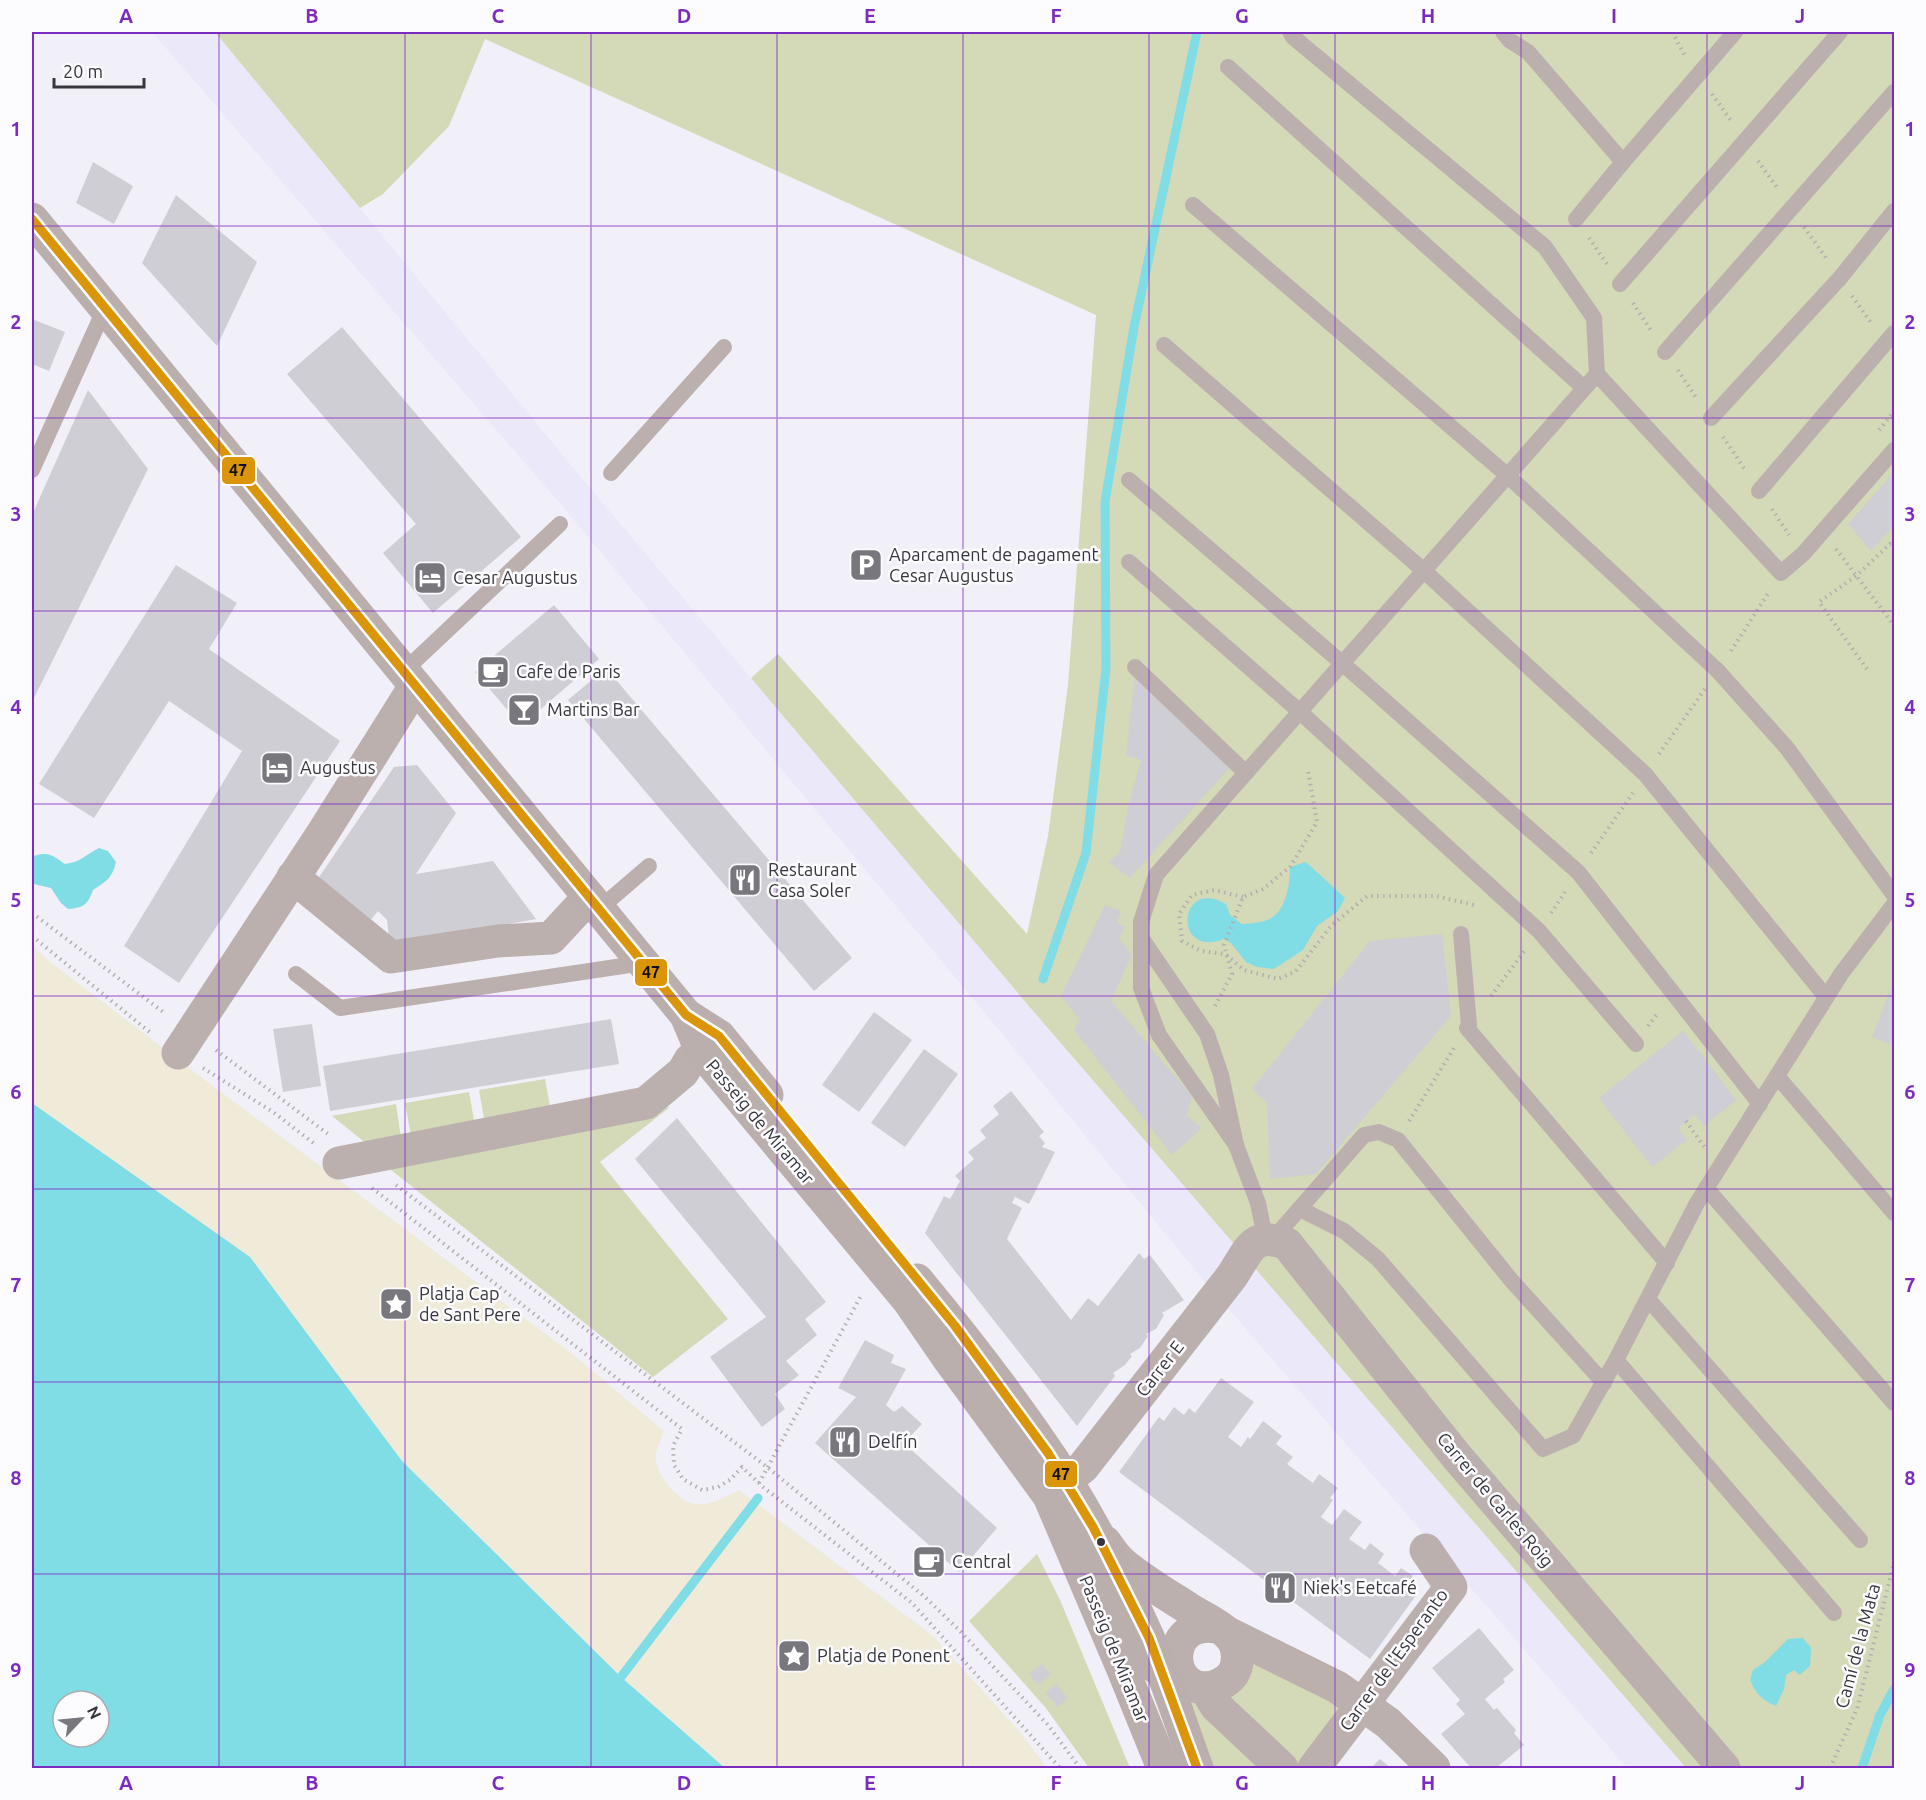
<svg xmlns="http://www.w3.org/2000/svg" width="1926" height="1800" font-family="Ubuntu,sans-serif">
<rect width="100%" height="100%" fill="#f1f0f8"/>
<polygon fill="#ebe8f9" points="152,32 215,32 580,476 1034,1012 1686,1768 1627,1768 1199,1275 994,1024 557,500"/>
<g fill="#d4d9b8">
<polygon points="215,32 1894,32 1894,1768 1686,1768 1034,1012 751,678 778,654 1027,934 1048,836 1068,685 1096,315 485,39 449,126 383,194 360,208"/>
<polygon points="545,1079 551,1112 485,1124 479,1090"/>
<polygon points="469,1092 475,1126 411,1136 405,1103"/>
<polygon points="396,1104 401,1138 367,1144 332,1116"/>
<polygon points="670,1107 600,1162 728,1319 653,1377 372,1155"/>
<polygon points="1037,1554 1060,1600 1130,1768 1089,1768 1045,1707 969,1621"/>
<polygon points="1237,1654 1361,1705 1314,1768 1199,1768 1161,1671 1205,1688"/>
</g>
<path fill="#f0ead9" d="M32,945l17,16 160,122 361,269 94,79c-2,7 -7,15 -8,23 -3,18 21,46 38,50 13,3 34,-8 45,-14l193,145 89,98 26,35h-322l-104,-91 -219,-216 -153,-204 -217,-154z"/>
<g fill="#80dce5" fill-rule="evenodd">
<path d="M99,848l9,3 8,11c-3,15 -10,20 -23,28 -5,14 -9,18 -25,19l-7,-6 -10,-15 -17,-4c-4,-9 -3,-20 0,-28 15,-5 19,0 31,8 16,-2 20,-9 34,-16z"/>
<path d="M1306,862l39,36 -7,13 -21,15 -14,24 -29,19 -17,-2 -11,-5 -15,-19 -7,-4c-52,20 -46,-63 2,-35l4,11 12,9c11,-1 23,-1 32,-8 13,-10 16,-34 16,-49z"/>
<path d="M32,1103l218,154 152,204 219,216 104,91h-693zM63,1701h36v36h-36z"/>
<path d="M1803,1638l8,10 -1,18 -10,9 -6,-5 -8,5 -2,14 -8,17c-14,-6 -20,-12 -26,-26l3,-10 12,-8 23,-23z"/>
</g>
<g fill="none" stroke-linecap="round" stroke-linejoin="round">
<g stroke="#80dce5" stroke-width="9">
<polyline points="1043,979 1086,853 1106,668 1105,502 1134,327 1197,32"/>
<polyline points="621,1677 758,1498"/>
<polyline points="1862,1768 1880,1715 1894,1689"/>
</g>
</g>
<g fill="#cfced4">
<polygon points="93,162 133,186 114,224 76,203"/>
<polygon points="176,195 257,262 217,346 142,263"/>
<polygon points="32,319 65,332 49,371 32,364"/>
<polygon points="342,327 521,537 433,613 383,553 416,524 287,374"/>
<polygon points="88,390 148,469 32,702 32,515"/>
<polygon points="1894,472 1894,526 1871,551 1848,524"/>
<polygon points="176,565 237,603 209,649 340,741 179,983 124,946 242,751 169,701 94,818 39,784"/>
<polygon points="554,605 599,659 521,726 475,672"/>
<polygon points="606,668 852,958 814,991 568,700"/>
<polygon points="1135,672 1232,765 1130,878 1109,862 1120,852 1128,807 1141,760 1126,755"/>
<polygon points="417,765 456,813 416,874 493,861 536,919 390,947 387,920 378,911 365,927 313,886 394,767"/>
<polygon points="1105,905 1121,911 1117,923 1125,927 1119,939 1132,955 1111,1001 1192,1096 1187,1116 1202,1128 1172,1155 1074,1030 1079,1019 1061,996"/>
<polygon points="1442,934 1451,1016 1316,1174 1270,1179 1267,1103 1252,1089 1370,941"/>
<polygon points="1894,981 1894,1046 1872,1037"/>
<polygon points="874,1012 912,1040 859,1112 822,1085"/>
<polygon points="611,1019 619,1064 330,1111 323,1066"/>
<polygon points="312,1024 321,1086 283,1092 273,1029"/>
<polygon points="1683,1031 1736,1100 1704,1126 1695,1115 1678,1128 1687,1140 1652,1167 1599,1098"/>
<polygon points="924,1049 958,1074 905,1147 871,1123"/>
<polygon points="1011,1091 1044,1132 1039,1136 1045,1143 1042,1147 1055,1152 1029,1204 1015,1197 1012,1203 1022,1208 1007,1239 1071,1320 1088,1298 1098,1306 1139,1253 1144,1259 1150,1255 1184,1300 1162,1313 1164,1315 1156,1329 1146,1334 1148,1336 1140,1348 1130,1354 1132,1356 1125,1365 1113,1373 1115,1376 1077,1426 925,1233 944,1196 950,1199 960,1181 955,1176 974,1159 968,1152 986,1138 980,1130 999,1114 993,1106"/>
<polygon points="677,1118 826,1302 805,1319 817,1335 786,1361 799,1375 775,1394 785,1409 762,1427 710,1357 766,1317 635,1159"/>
<polygon points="865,1340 894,1355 891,1363 906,1369 886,1405 894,1412 902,1406 922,1424 904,1443 997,1528 959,1572 815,1443 856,1397 838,1388"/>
<polygon points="1221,1378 1254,1402 1228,1437 1241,1447 1248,1437 1250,1439 1263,1421 1282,1436 1276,1444 1293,1457 1287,1464 1313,1483 1319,1474 1338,1488 1330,1498 1333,1500 1321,1517 1332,1525 1344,1509 1362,1522 1349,1539 1365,1550 1370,1543 1384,1554 1378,1563 1395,1576 1401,1568 1413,1576 1407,1586 1417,1594 1370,1659 1119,1472 1159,1417 1164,1421 1174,1407 1184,1415 1189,1408 1195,1413"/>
<polygon points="1479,1628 1514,1670 1503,1679 1505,1682 1485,1699 1494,1710 1497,1708 1516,1730 1514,1733 1524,1745 1496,1768 1471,1768 1441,1734 1465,1714 1456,1704 1460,1700 1432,1668"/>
<polygon points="1042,1664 1051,1675 1038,1685 1029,1674"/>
<polygon points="1056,1684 1068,1698 1058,1707 1045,1693"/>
<polygon points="1380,1759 1391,1768 1371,1768"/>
</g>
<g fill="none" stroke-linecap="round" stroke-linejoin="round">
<g stroke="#b6aeae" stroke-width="4" stroke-dasharray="1.5 4.5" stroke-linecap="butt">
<polyline points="1672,32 1685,56"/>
<polyline points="1712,94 1732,122"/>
<polyline points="1758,161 1778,189"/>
<polyline points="1804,227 1826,258"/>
<polyline points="1589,238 1607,264"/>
<polyline points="1852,296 1872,324"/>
<polyline points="1633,303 1652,332"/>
<polyline points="1678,370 1697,399"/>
<polyline points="1879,430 1894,412"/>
<polyline points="1723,437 1746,471"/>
<polyline points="1772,509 1789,535"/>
<polyline points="1836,549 1893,624 1894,623"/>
<polyline points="1731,651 1769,592"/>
<polyline points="1867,669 1819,602 1856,576 1890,544 1894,544"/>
<polyline points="1659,754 1705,689"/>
<polyline points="1591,853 1633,793"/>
<polyline points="1243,897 1214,890 1192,895 1179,914 1182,941 1201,951 1225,954 1244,970 1278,979 1296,971 1331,926 1367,896 1436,896 1474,905"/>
<polyline points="32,913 166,1014"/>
<polyline points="1551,913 1565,892"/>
<polyline points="32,936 152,1034"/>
<polyline points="1491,996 1526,949"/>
<polyline points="1215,1006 1232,974 1224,945 1243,897 1263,889 1290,867 1317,822 1308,771"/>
<polyline points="1648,1026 1658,1013"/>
<polyline points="216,1050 328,1134"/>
<polyline points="203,1068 273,1112 316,1145"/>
<polyline points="1409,1121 1454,1048"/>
<polyline points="1686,1121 1705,1148"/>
<polyline points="396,1185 767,1467 925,1597 959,1630 1048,1725 1080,1768"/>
<polyline points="372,1188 682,1429 673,1446 674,1465 683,1479 702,1490 718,1487 730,1480 742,1467 763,1487 912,1603 1060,1768"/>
<polyline points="759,1483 862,1294"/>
<polyline points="1830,1768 1857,1709 1894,1563"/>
</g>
<g stroke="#bcb0ae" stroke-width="16">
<polyline points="1290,32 1293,37 1545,247 1594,318 1597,374"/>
<polyline points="1503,32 1509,40 1528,52 1623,162"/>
<polyline points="1228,67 1584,388"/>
<polyline points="1193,205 1507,475 1718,671 1787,748 1894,895"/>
<polyline points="1576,219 1623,162 1735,32"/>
<polyline points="1620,284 1840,32"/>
<polyline points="1164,345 1423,570 1645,774 1826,997"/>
<polyline points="1665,352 1894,92"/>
<polyline points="1711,418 1840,278 1894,211"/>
<polyline points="32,470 105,308"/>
<polyline points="611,473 724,347"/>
<polyline points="1129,480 1342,663 1578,872 1760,1104"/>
<polyline points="1759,491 1894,333"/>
<polyline points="1129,562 1299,711 1539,931 1636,1044"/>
<polyline points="1135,667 1246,773"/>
<polyline points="403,672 560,524"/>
<polyline points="599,909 649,866"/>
<polyline points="1461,934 1469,1025"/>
<polyline points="1142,939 1207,1034 1221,1075 1236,1145 1258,1203 1265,1238"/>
<polyline points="296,974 340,1008 643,963"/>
<polyline points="1467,1028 1667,1263"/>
<polyline points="1777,1076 1894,1213"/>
<polyline points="1236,1145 1159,1035 1141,988 1141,922 1156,875 1597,374 1781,573 1803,554 1894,450"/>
<polyline points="1706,1188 1894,1403"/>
<polyline points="1300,1209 1344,1231 1378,1259 1543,1449 1573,1436 1616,1360 1697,1203 1841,974 1894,904"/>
<polyline points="1273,1239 1364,1135 1379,1132 1398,1140 1511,1280 1604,1383"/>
<polyline points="1648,1299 1860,1540"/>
<polyline points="1616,1360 1834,1613"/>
</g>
<g stroke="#bcb0ae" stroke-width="33">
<polyline points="293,877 391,957 498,941 551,938 589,897"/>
<polyline points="178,1053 324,831 415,686"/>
<polyline points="339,1163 646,1103 683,1072 690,1060"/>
<path d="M1049,1496l34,-29 149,-191c18,-27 20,-45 55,-32l170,213 267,311"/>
<path d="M1105,1542c5,7 10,15 17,21 21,18 46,32 69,47 13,8 32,16 41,29 7,9 7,25 1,35 -6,8 -18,14 -28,14 -41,-2 -38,-70 12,-61"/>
<polyline points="1078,1546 1102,1579 1138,1654 1161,1671 1172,1675"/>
<polyline points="1228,1633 1337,1687 1388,1723 1434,1768"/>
<polyline points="1205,1688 1216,1706 1282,1768"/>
<polyline points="1314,1768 1451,1587 1426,1550"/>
</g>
<g stroke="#bbafae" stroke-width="33">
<polyline points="32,219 686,1015 701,1051 908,1300 948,1358 1049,1496 1122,1667 1163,1768"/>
<polyline points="686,1015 719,1036 767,1095"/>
<path d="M917,1280c53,64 104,130 149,200 31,50 58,103 82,157 19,42 33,88 49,131"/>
</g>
<g stroke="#fcfbfe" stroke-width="14">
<polyline id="bus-1" points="32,219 686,1015 719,1036 955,1326 1048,1453 1093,1527 1149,1638 1197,1768"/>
</g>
<use href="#bus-1" stroke="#da9509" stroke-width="9"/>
</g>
<path fill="none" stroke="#7b2cbf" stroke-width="1.5" stroke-opacity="0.55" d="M219,32v1736M405,32v1736M591,32v1736M777,32v1736M963,32v1736M1149,32v1736M1335,32v1736M1521,32v1736M1707,32v1736M32,226h1862M32,418h1862M32,611h1862M32,804h1862M32,996h1862M32,1189h1862M32,1382h1862M32,1574h1862"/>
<defs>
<g id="parking-square" transform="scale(1.725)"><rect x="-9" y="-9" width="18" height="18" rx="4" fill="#78777e" stroke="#fcfbfe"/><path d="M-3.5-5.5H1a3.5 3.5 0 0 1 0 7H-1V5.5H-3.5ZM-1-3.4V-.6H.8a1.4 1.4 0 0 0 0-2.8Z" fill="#fff"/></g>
<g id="hotel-square" transform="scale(1.725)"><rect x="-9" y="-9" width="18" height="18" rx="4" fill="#78777e" stroke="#fcfbfe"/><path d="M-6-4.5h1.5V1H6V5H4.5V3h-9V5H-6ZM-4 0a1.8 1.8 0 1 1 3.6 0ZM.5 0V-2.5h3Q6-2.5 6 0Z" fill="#fff"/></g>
<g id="cafe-square" transform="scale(1.725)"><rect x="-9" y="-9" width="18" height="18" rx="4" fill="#78777e" stroke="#fcfbfe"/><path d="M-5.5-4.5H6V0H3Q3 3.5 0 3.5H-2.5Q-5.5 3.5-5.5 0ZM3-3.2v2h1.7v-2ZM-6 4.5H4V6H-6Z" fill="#fff"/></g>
<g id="bar-square" transform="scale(1.725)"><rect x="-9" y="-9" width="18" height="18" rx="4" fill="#78777e" stroke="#fcfbfe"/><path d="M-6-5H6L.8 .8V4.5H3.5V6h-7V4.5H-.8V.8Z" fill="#fff"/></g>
<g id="restaurant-square" transform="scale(1.725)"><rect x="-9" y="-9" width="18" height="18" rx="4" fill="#78777e" stroke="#fcfbfe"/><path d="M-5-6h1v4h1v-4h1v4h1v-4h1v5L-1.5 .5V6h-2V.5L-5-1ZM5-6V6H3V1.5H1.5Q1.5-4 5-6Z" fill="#fff"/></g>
<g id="sight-square" transform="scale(1.725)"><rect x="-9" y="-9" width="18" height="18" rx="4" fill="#78777e" stroke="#fcfbfe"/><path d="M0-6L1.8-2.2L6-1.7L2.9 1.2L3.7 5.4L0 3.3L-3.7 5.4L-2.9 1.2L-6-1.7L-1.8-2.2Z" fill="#fff"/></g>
</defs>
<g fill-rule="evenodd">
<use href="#parking-square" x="866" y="565"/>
<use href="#hotel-square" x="430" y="578"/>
<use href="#cafe-square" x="493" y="672"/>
<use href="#bar-square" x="524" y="710"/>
<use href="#hotel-square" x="277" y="768"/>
<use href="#restaurant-square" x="745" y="880"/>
<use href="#sight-square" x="396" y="1304"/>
<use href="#restaurant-square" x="845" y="1442"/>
<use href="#cafe-square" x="929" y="1562"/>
<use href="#restaurant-square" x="1280" y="1588"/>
<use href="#sight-square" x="794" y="1656"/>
</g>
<circle fill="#37363c" stroke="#fcfbfe" stroke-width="2" cx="1101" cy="1542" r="5"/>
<g text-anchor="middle" stroke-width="5" stroke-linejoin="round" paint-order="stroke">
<g font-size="18" fill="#37363c" stroke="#fcfbfe" text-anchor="start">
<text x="889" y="561">Aparcament de pagament<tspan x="889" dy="21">Cesar Augustus</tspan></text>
<text x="453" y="584">Cesar Augustus</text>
<text x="516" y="678">Cafe de Paris</text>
<text x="547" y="716">Martins Bar</text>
<text x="300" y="774">Augustus</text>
<text x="768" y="876">Restaurant<tspan x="768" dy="21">Casa Soler</tspan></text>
<text x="419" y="1300">Platja Cap<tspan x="419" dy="21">de Sant Pere</tspan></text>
<text x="868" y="1448">Delfín</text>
<text x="952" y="1568">Central</text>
<text x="1303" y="1594">Niek's Eetcafé</text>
<text x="817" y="1662">Platja de Ponent</text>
</g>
<g font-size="18" fill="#37363c" stroke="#fcfbfe">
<text transform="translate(760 1122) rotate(50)" y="6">Passeig de Miramar</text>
<text transform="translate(1160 1369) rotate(-52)" y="6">Carrer E</text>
<text transform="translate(1495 1500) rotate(50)" y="6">Carrer de Carles Roig</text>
<text transform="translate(1858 1646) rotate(-75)" y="6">Camí de la Mata</text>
<text transform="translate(1114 1649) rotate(68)" y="6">Passeig de Miramar</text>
<text transform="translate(1394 1660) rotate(-54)" y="6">Carrer de l'Esperanto</text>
</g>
</g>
<g stroke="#fcfbfe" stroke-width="2">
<rect x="221" y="456" width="35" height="29" rx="6" fill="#da9509"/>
<rect x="634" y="958" width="34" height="29" rx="6" fill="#da9509"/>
<rect x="1044" y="1460" width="34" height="28" rx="6" fill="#da9509"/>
</g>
<g font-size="16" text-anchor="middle" font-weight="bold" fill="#111">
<text x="238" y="476">47</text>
<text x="651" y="978">47</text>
<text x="1061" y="1480">47</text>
</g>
<rect width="1926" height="1800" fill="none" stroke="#fcfbfe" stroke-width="66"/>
<g transform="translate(81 1719) rotate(64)"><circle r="28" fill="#fcfbfe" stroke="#adacb0" stroke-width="1.5"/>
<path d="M0-4.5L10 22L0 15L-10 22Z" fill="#78777e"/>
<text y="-9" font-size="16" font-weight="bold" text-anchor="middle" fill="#37363c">N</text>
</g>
<path d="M54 78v9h90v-9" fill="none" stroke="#37363c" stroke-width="3"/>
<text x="63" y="78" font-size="18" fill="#37363c" stroke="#fcfbfe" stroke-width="4.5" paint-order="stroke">20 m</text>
<rect x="33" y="33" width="1860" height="1734" fill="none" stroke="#7b2cbf" stroke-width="2"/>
<g font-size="20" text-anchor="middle" font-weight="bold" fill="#7b2cbf">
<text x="126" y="23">A</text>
<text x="312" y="23">B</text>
<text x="498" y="23">C</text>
<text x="684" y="23">D</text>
<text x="870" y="23">E</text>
<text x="1056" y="23">F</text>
<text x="1242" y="23">G</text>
<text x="1428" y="23">H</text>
<text x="1614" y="23">I</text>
<text x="1800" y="23">J</text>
<text x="16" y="136">1</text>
<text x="1910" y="136">1</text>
<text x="16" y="329">2</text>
<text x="1910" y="329">2</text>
<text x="16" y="521">3</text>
<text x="1910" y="521">3</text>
<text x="16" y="714">4</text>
<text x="1910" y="714">4</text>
<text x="16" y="907">5</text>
<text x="1910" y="907">5</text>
<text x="16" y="1099">6</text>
<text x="1910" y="1099">6</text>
<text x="16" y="1292">7</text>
<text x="1910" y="1292">7</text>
<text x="16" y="1485">8</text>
<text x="1910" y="1485">8</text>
<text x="16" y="1677">9</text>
<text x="1910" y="1677">9</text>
<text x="126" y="1790">A</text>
<text x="312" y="1790">B</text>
<text x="498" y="1790">C</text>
<text x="684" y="1790">D</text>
<text x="870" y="1790">E</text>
<text x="1056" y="1790">F</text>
<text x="1242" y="1790">G</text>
<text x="1428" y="1790">H</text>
<text x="1614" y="1790">I</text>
<text x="1800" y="1790">J</text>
</g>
</svg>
